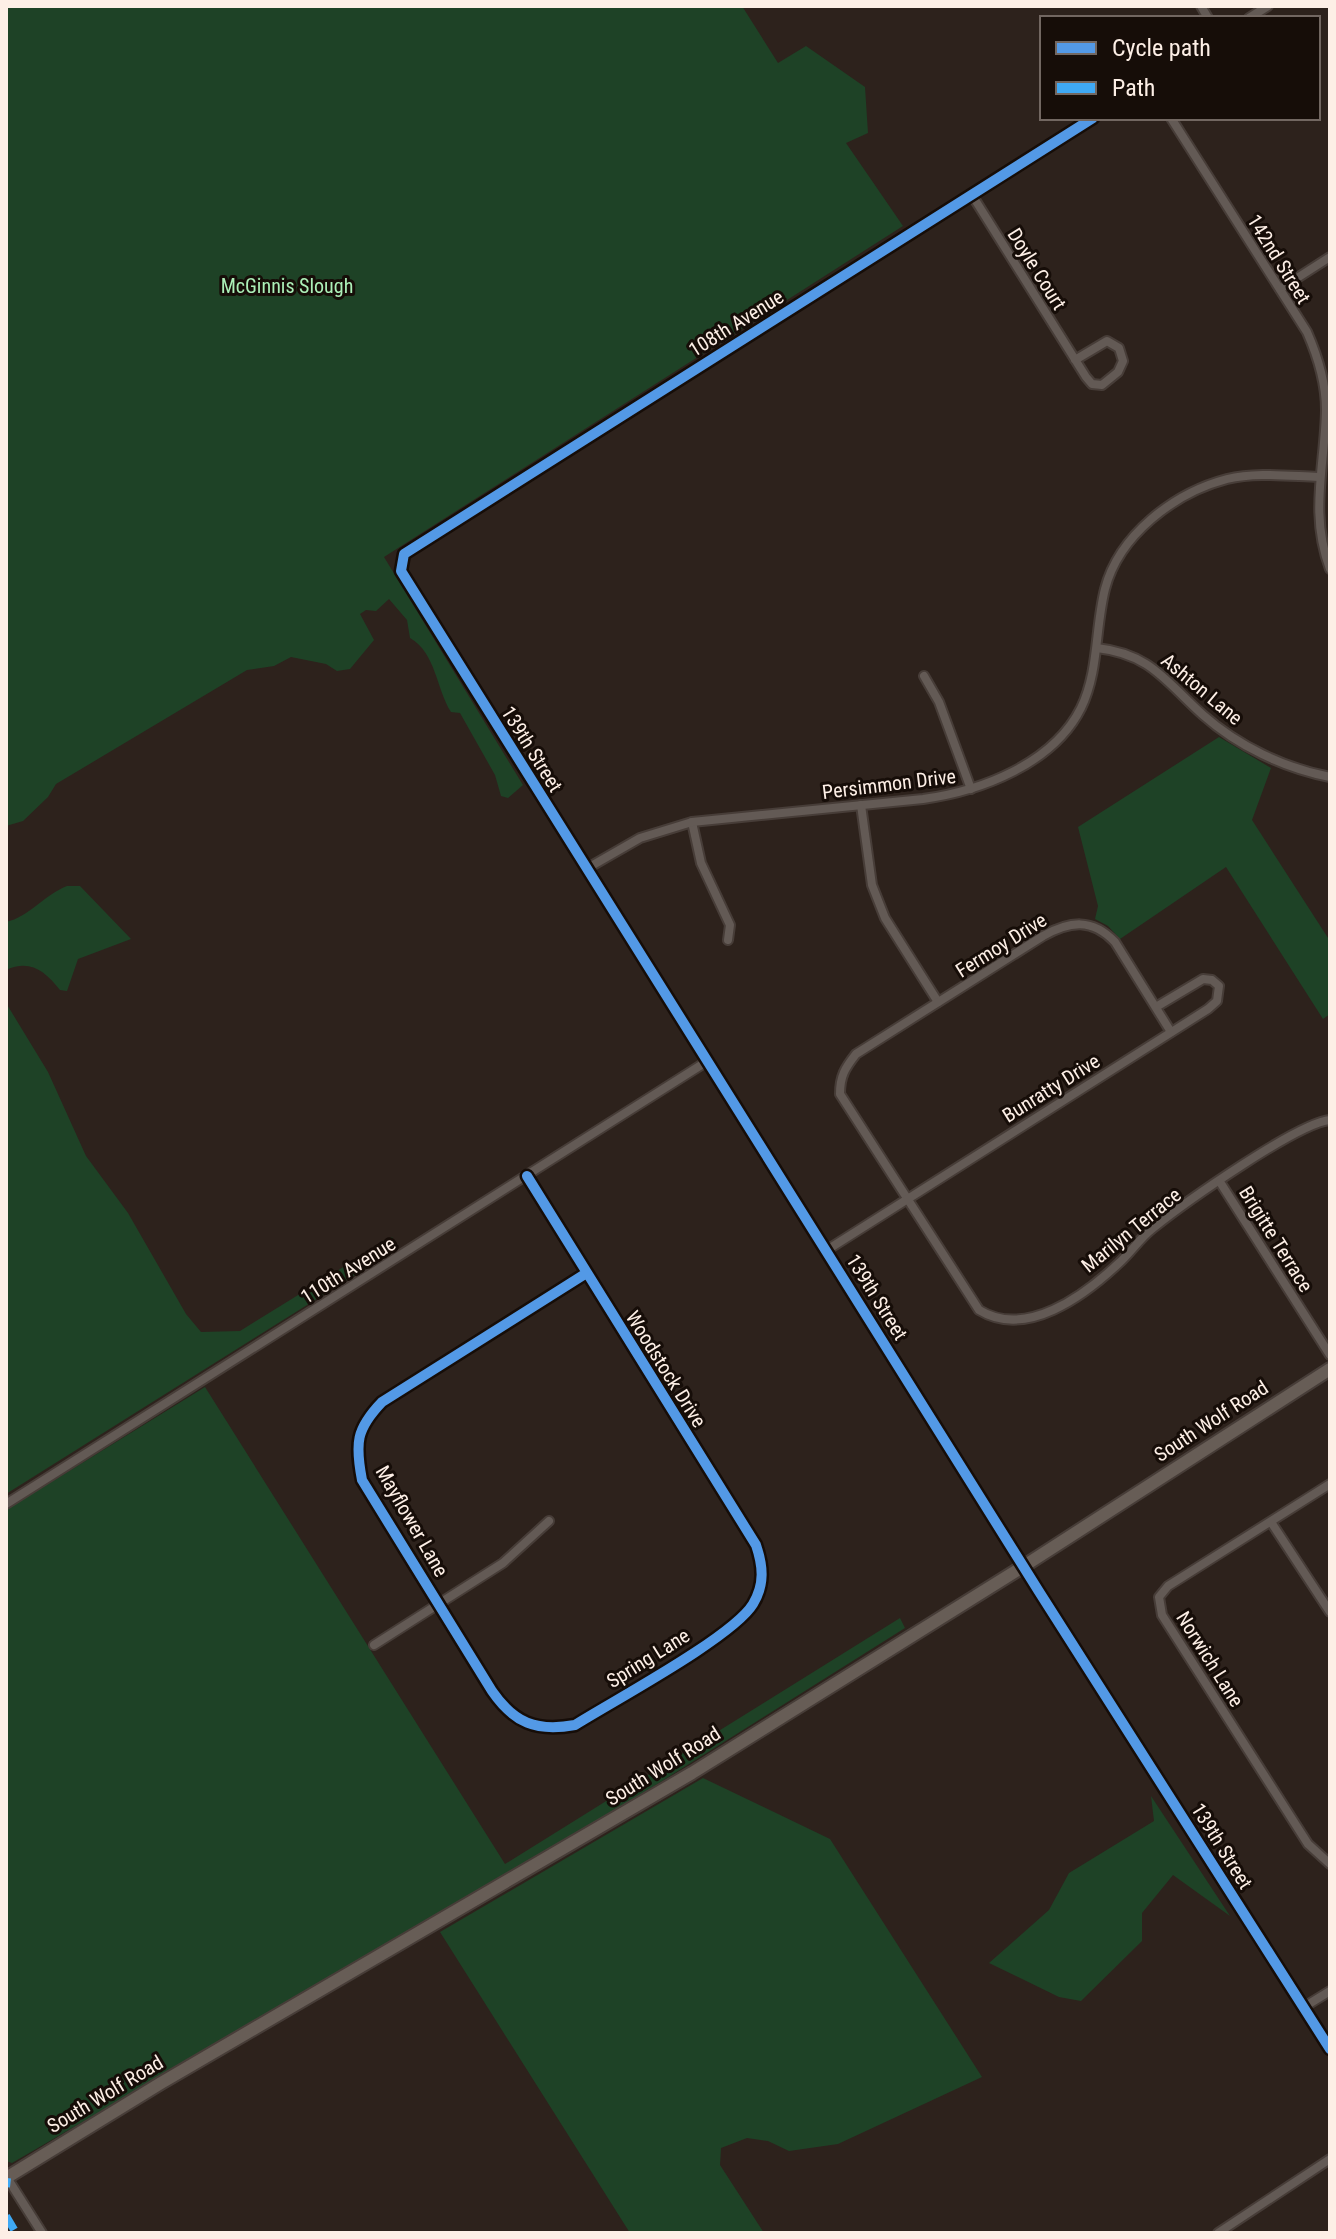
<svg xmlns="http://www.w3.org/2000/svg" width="1336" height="2239" font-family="'Roboto Condensed',sans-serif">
<rect width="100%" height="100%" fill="#2d221c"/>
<g fill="#1e4226">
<path d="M6,6h736l36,57 28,-17 59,41 3,46 -22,10 57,83 -519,331 139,228 -15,13 -7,-2 -6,-21 -35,-62 -9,-1c-15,-24 -15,-59 -41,-74l-3,-18 -18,-21 -13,12 -10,-1 -6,4 14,26 -24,29 -13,2 -11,-7 -35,-7 -17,9 -27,4 -191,114 -8,13 -25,24 -17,5z"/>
<polygon points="1219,737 1271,768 1252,820 1330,941 1330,1014 1323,1019 1226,867 1120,939 1108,926 1095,919 1098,906 1078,827"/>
<path d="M67,886h13l51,53 -53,20 -11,32 -7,-1c-15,-19 -30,-31 -54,-20v-48c23,-5 38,-27 61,-36z"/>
<polygon points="6,1003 48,1072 86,1156 128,1213 186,1314 201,1332 240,1331 392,1237 398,1248 6,1494"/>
<polygon points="205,1387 505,1864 900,1618 905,1628 578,1834 12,2163 6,2161 6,1510"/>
<polygon points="703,1778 830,1839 982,2077 838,2144 789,2151 768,2141 747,2138 721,2148 720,2165 764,2233 630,2233 440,1932"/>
<polygon points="1151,1796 1230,1916 1173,1875 1142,1913 1142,1941 1081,2001 1059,1997 989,1963 1049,1910 1069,1873 1154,1821"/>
</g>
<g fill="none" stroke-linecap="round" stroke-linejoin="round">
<g stroke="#473d38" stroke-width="12">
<g id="minor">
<polyline points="1201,6 1208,18"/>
<polyline points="1249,18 1268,6"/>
<polyline points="1093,118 404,554 401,571 1038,1590 1330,2049"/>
<path d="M1171,118l136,214c11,25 19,50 19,78 -1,56 -17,103 4,159"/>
<polyline points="972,195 1086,377 1092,384 1102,385 1118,372 1123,361 1119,348 1107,341 1075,360"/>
<polyline points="1280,289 1330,257"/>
<path d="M1097,648c54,6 69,34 106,67 35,31 81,53 127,62"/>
<polyline points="924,676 939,702 971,789"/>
<polyline points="861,805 872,885 885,918 938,1002"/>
<polyline points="692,822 701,863 730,925 728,940"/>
<path d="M586,869l54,-31 52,-16 231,-23c58,-8 130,-35 158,-91 18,-37 14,-80 24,-119 14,-54 69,-96 122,-110 29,-7 61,-3 91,-2"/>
<path d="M1171,1032l-56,-90c-23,-24 -45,-21 -72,-6l-187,118c-11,14 -16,22 -16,40l139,216c47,29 105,-14 140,-47 12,-11 21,-25 34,-35 30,-24 144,-105 177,-108"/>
<path d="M527,1176l229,369c7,21 9,39 -3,59 -20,33 -140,97 -178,121 -39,7 -61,-2 -83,-34l-130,-211c-7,-37 -6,-51 20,-78l203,-128"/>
<polyline points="1220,1182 1330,1355"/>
<polyline points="827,1250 1208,1009 1217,1001 1219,986 1212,980 1203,979 1156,1007"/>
<polyline points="1330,1484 1168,1586 1159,1597 1162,1615 1308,1844 1330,1864"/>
<polyline points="6,1504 706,1062"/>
<polyline points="1271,1522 1330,1612"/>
<polyline points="374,1645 503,1563 549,1521"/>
<polyline points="1304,2007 1330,1991"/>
<polyline points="6,2176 42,2233"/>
<polyline points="1218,2233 1330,2159"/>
</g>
</g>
<g stroke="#473d38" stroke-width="16">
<polyline id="secondary" points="6,2178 161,2083 692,1773 1024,1566 1330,1369"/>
</g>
<use href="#minor" stroke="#635a55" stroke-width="8"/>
<use href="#secondary" stroke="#675d56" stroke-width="12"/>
<g stroke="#3fa9f5" stroke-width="8" stroke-dasharray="16 8" stroke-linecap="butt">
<polyline points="6,2187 7,2178"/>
<polyline points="6,2216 16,2233"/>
</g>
<g stroke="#160d08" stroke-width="15">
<g id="cycleway">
<polyline points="1093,118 404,554 401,571 1038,1590 1330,2049"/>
<path d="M527,1176l229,369c7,21 9,39 -3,59 -20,33 -140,97 -178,121 -39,7 -61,-2 -83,-34l-130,-211c-7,-37 -6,-51 20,-78l203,-128"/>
</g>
</g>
<use href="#cycleway" stroke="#5399e6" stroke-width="10"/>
</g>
<g text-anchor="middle" stroke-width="6" stroke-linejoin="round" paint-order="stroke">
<g font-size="20" fill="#fdefe6" stroke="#160d08">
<text transform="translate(1279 259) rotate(58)" y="7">142nd Street</text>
<text transform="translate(1037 269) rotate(58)" y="7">Doyle Court</text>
<text transform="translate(736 323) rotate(-32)" y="7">108th Avenue</text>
<text transform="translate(1202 689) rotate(40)" y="7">Ashton Lane</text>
<text transform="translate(532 749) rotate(58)" y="7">139th Street</text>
<text transform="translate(889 784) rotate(-7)" y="7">Persimmon Drive</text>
<text transform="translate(1001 945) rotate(-32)" y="7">Fermoy Drive</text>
<text transform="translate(1051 1088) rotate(-32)" y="7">Bunratty Drive</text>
<text transform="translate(1131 1230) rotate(-39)" y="7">Marilyn Terrace</text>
<text transform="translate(1276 1239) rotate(58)" y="7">Brigitte Terrace</text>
<text transform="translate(348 1270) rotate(-32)" y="7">110th Avenue</text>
<text transform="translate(877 1297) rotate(58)" y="7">139th Street</text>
<text transform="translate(666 1369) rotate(58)" y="7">Woodstock Drive</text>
<text transform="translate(1211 1421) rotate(-33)" y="7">South Wolf Road</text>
<text transform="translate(412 1521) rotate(60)" y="7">Mayflower Lane</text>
<text transform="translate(648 1658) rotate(-32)" y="7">Spring Lane</text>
<text transform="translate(1210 1659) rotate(58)" y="7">Norwich Lane</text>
<text transform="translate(663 1766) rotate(-32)" y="7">South Wolf Road</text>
<text transform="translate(1222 1846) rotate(58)" y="7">139th Street</text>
<text transform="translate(105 2094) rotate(-31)" y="7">South Wolf Road</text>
</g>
<g font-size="20" fill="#acf0b8" stroke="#160d08">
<text x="287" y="293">McGinnis Slough</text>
</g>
</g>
<rect width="1336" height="2239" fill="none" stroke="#fdefe6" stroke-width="16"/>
<rect x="1040" y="16" width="280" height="104" fill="#160d08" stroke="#726761" stroke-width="2"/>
<rect x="1056" y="42" width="40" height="12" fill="#5399e6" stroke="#726761" stroke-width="2"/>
<text x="1112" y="56" font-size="24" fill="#fdefe6">Cycle path</text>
<rect x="1056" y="82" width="40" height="12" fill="#3fa9f5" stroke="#726761" stroke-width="2"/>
<text x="1112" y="96" font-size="24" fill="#fdefe6">Path</text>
</svg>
